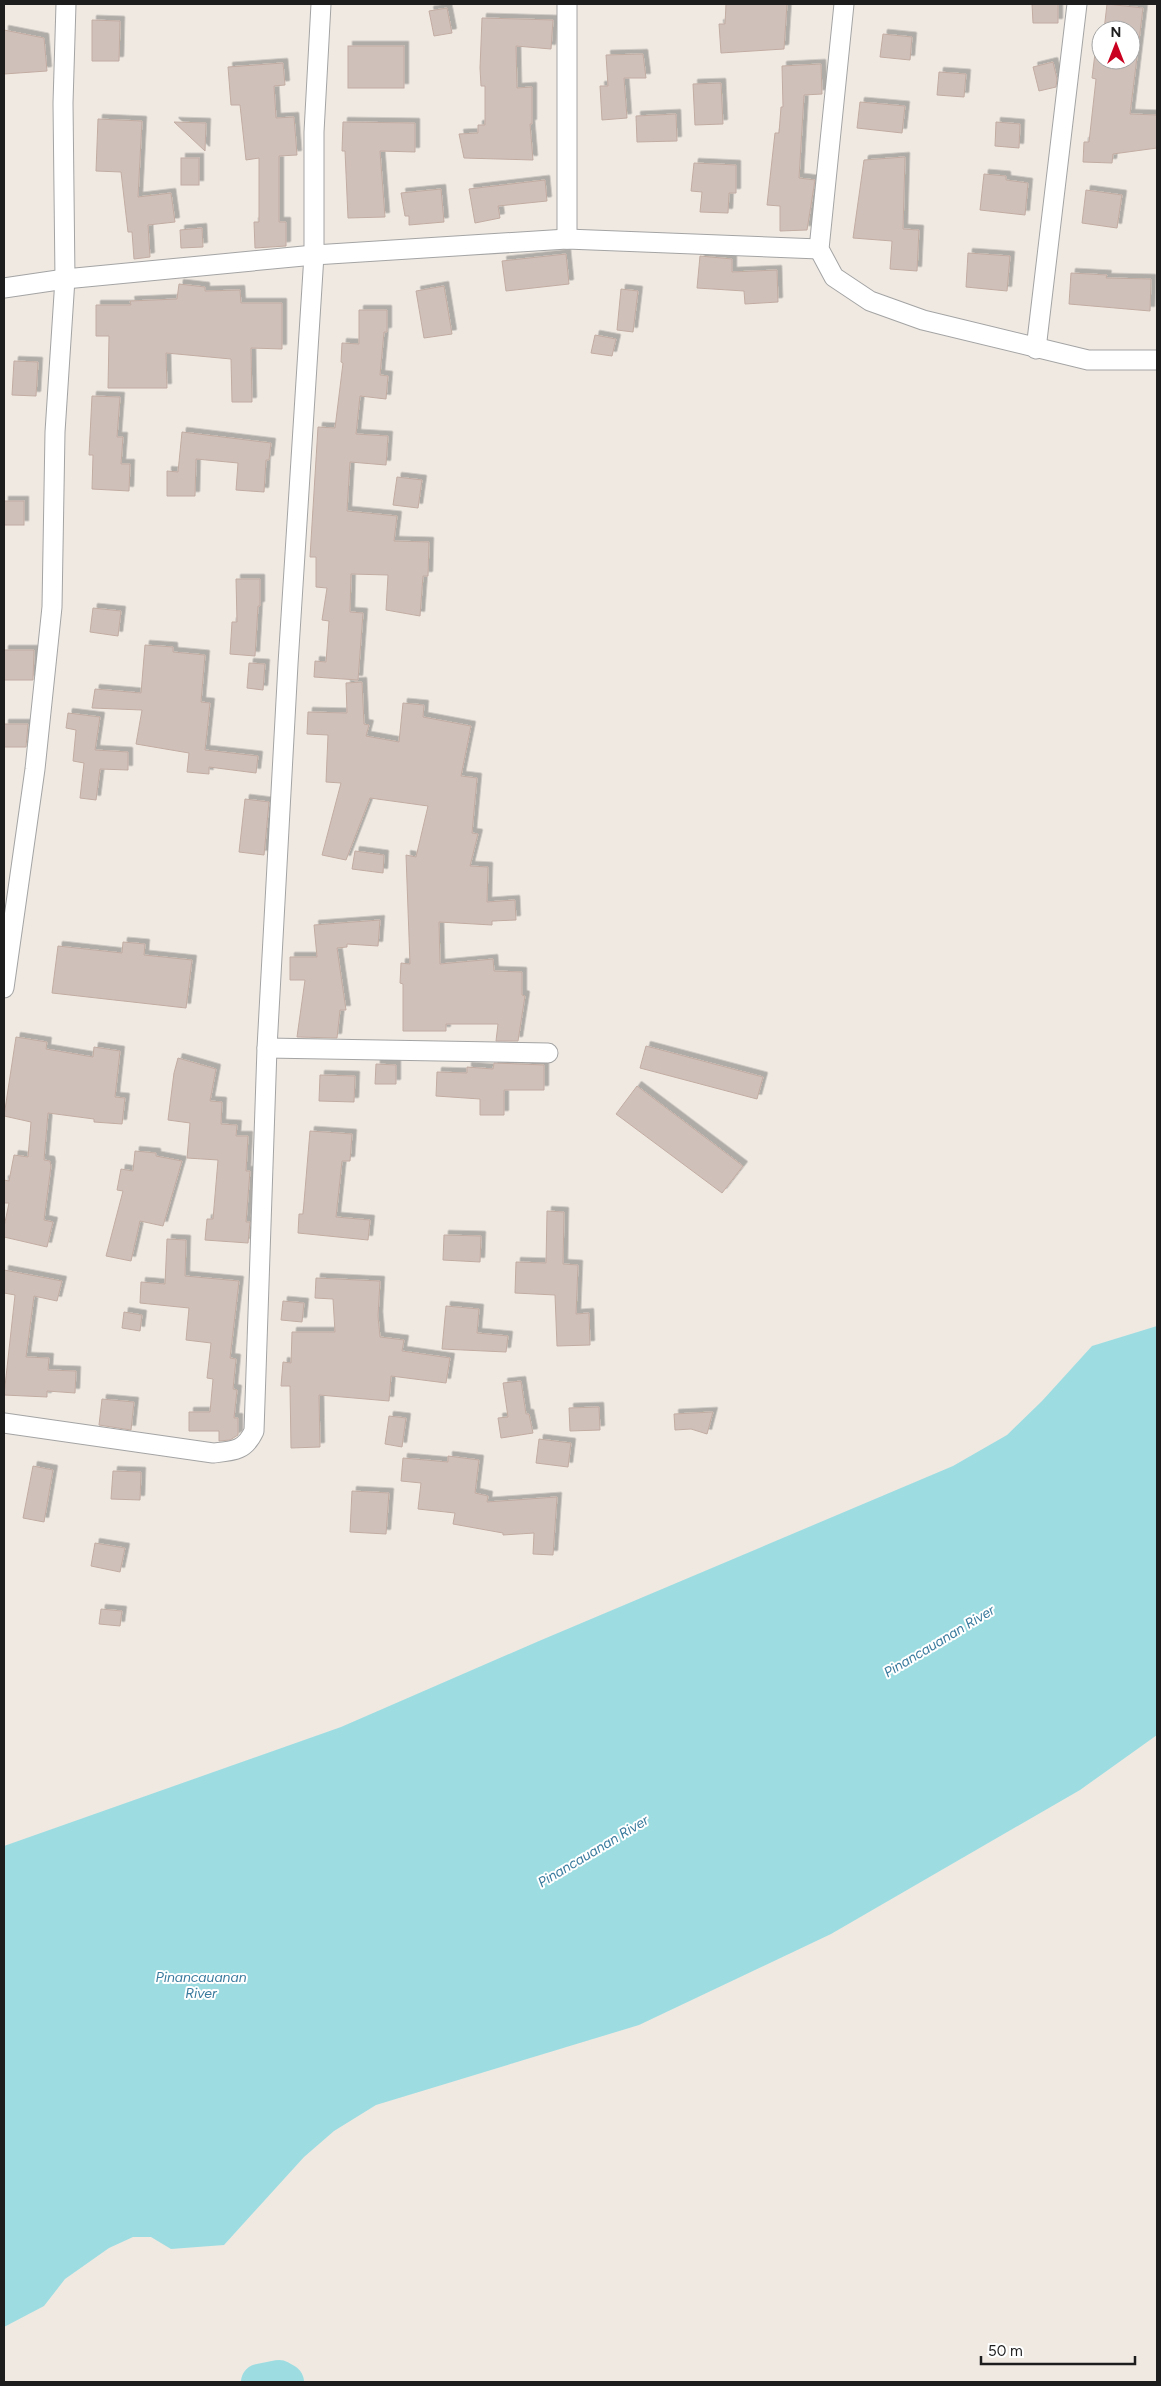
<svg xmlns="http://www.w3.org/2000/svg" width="1161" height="2386" font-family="Figtree,sans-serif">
<defs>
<filter id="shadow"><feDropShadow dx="4.5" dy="-4.5" stdDeviation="0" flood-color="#0004"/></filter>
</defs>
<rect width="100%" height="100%" fill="#efe9e2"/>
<polygon fill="#9ddde2" points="1157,1326 1157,1735 1080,1790 831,1934 639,2025 376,2105 334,2131 304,2157 224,2245 171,2249 151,2237 133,2237 109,2248 65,2279 44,2306 4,2327 4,1846 341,1727 539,1641 953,1466 1007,1435 1042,1401 1092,1346"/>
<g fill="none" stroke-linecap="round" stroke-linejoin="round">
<polyline stroke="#9ddde2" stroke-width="36" points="259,2382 279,2378 286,2382"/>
</g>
<g fill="#d0c0ba" stroke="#c2aca2" filter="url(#shadow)">
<polygon points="726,4 787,4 784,49 721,53 719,24 725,24"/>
<polygon points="1032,4 1058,4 1058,23 1033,23"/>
<polygon points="1107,4 1143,8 1130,114 1157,115 1157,148 1113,154 1112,163 1083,162 1084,142 1089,142 1096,79 1092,78 1096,45 1101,46 1101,60 1131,60 1131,30 1104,30"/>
<polygon points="447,8 452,33 434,36 429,11"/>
<polygon points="482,18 553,20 551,49 516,46 517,88 532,87 532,124 530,124 533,160 464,158 459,134 478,133 478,125 485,125 485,86 481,86 480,68"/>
<polygon points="92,20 120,21 119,61 92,61"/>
<polygon points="4,30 44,38 47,71 4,74"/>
<polygon points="883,34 912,37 910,60 880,57"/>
<rect x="348" y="46" width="56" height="42"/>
<polygon points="643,54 646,78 624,78 627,118 602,120 600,86 608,86 606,55"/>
<polygon points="1053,62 1057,79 1056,87 1039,91 1033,67"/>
<polygon points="283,63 285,85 274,86 276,118 294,117 297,155 279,156 279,222 286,222 286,246 255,248 254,222 259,222 259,158 246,160 240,105 231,105 228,67"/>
<polygon points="821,64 822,94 804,95 799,178 815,180 807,230 780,231 780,206 767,205 775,133 779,133 781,107 783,107 782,66"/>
<polygon points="939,72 966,74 964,97 937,95"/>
<polygon points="721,83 723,124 695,125 693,84"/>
<polygon points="860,102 905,106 902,133 857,128"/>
<polygon points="676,114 677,141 637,142 636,116"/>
<polygon points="98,119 142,121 138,197 171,193 175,222 148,225 150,257 134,259 132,232 128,232 121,172 96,171"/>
<polygon points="174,122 206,123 205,151"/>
<polygon points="343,122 415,123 415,152 380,151 385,217 348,218 345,151 342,151"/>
<polygon points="996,122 1020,124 1019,148 995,146"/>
<polygon points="905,157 903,229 919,230 917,271 890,269 892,241 853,238 864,160"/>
<rect x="181" y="158" width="18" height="27"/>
<polygon points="694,163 736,165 736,193 729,193 728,213 700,212 702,192 691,191"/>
<polygon points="984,174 1006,176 1006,180 1028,183 1025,215 980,210"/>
<polygon points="545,180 547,201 498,206 500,218 475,223 469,189"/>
<polygon points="441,189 444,222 409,225 409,216 405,216 401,193"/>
<polygon points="1086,190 1122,195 1117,228 1082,223"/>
<polygon points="202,228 203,247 181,248 180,230"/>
<polygon points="968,253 1010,256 1007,291 966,287"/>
<polygon points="566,254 569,284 506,291 502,261"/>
<polygon points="700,256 732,259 732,272 777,270 778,302 745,304 744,291 697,288"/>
<polygon points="1071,273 1107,275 1106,278 1151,279 1150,311 1069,304"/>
<polygon points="179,284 205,287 205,291 240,290 241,303 282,303 282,349 251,348 252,402 232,402 231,359 166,353 167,388 108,388 109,336 96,336 96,305 131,305 130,301 177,299"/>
<polygon points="444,286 452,334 424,338 416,291"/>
<polygon points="621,289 638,291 633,332 617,330"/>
<polygon points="359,310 387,310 387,332 384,332 380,375 388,376 386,399 360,396 356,434 388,436 386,465 350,462 347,511 397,516 394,541 429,542 428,576 423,576 420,616 386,610 388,575 351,574 350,612 363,613 358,680 314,677 315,661 326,662 329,621 322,620 327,588 316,587 316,557 310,557 318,427 335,428 343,363 341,362 342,343 359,344"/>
<polygon points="595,335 616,339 612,356 591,353"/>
<polygon points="14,361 38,362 36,396 12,395"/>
<polygon points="92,396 120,397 117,437 123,437 121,464 130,464 129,491 92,489 93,455 89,455"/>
<polygon points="182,432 271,443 269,460 266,460 264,492 236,490 238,463 196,459 195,496 167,496 167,471 178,472"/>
<polygon points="397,477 422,480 418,508 393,505"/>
<rect x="4" y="501" width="20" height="24"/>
<polygon points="236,579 260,579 260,606 258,606 255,656 230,654 232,622 237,622"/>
<polygon points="93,608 121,611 118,636 90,632"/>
<polygon points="145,645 173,647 173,652 205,655 201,702 210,703 205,750 258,756 256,773 209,767 209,774 187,772 189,753 136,744 142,710 92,708 95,689 141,693"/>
<polygon points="4,650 34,650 33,680 4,680"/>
<polygon points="249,663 265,664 263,690 247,688"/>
<polygon points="362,682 364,724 369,725 366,736 399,742 403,703 424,705 423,717 471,726 461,776 477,778 472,833 478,834 470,866 488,867 487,902 515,900 516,920 492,921 492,925 439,922 440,964 493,959 494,971 522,972 522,995 525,996 518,1041 496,1041 498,1024 446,1024 446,1031 403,1031 403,984 400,983 401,963 410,964 406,855 416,857 428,806 370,798 346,860 322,855 341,783 326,782 328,735 307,734 308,712 347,713 346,683"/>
<polygon points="68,713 100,717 95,750 128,752 128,770 100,769 96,800 80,798 84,763 73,761 76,730 66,728"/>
<polygon points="4,724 28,724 26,747 4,747"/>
<polygon points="245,799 269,802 264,855 239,852"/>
<polygon points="355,851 384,855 383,873 352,869"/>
<polygon points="380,920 378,946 347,944 347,947 337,948 346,1010 340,1010 337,1038 297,1037 305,980 290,980 290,957 317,957 314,925"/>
<polygon points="123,942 145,944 144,955 192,960 186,1008 52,993 58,946 122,953"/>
<polygon points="16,1037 47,1042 46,1049 93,1057 94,1047 120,1051 115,1097 125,1098 122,1124 94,1122 94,1119 48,1113 44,1160 50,1161 51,1166 44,1220 53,1222 47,1247 4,1237 4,1227 9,1203 4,1203 4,1180 9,1181 14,1155 28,1157 31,1122 4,1116"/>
<polygon points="646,1046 763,1077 757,1099 640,1068"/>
<polygon points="178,1058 216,1069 210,1101 222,1102 221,1124 237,1125 236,1136 248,1136 246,1171 250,1171 246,1222 250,1222 248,1243 205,1240 207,1219 213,1219 218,1160 187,1158 190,1123 168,1120 174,1073"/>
<polygon points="494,1063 544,1065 544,1090 504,1090 504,1115 480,1115 480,1099 436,1096 437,1072 467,1073 467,1067 493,1069"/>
<polygon points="376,1064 396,1065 396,1084 375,1084"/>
<polygon points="320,1075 355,1076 354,1102 319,1101"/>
<polygon points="637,1086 743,1166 722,1193 616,1114"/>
<polygon points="310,1131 352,1134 350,1161 342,1161 336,1217 370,1220 368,1240 298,1233 299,1214 303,1214"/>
<polygon points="135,1151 156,1153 156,1156 182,1161 163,1226 140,1221 131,1261 106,1256 123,1191 117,1190 121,1169 133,1171"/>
<polygon points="547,1211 564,1212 563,1264 578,1265 576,1314 589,1313 590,1345 557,1346 555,1295 515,1293 516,1262 546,1263"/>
<polygon points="444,1235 481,1236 480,1262 443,1260"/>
<polygon points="167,1239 186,1240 185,1276 239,1281 230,1358 236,1359 233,1389 237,1390 234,1418 238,1418 238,1435 230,1440 219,1441 219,1431 189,1431 189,1412 210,1412 213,1379 207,1378 211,1343 186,1340 189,1308 140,1303 141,1282 165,1284"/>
<polygon points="4,1270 62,1281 57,1301 34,1296 26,1357 49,1358 48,1370 76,1371 75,1393 47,1391 47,1397 4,1395 15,1295 4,1293"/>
<polygon points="316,1278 380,1281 378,1316 380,1337 404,1340 402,1351 450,1358 446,1383 391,1376 389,1401 319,1395 320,1447 291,1448 290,1386 281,1386 283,1362 291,1363 292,1332 335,1332 333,1299 315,1298"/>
<polygon points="283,1301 304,1303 302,1322 281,1320"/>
<polygon points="446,1306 479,1309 477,1333 508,1336 506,1352 442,1349"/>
<polygon points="124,1312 142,1315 140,1331 122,1328"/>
<polygon points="521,1381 526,1414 529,1414 533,1433 501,1438 498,1418 508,1417 503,1383"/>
<polygon points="102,1399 134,1402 131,1430 99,1425"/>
<polygon points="599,1407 600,1430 570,1431 569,1408"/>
<polygon points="713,1412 707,1434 691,1429 675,1430 674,1414"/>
<polygon points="389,1416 406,1418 402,1447 385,1444"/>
<polygon points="539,1439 571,1443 568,1467 536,1463"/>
<polygon points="448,1456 479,1460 475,1493 488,1496 487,1502 557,1497 553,1555 533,1554 534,1533 503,1535 503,1533 453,1524 455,1513 418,1509 421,1483 401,1481 403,1458 448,1462"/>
<polygon points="33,1466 53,1470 44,1522 23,1518"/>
<polygon points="113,1471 141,1472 140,1500 111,1499"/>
<polygon points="352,1491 389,1493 386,1534 350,1532"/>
<polygon points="95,1543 125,1548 120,1572 91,1566"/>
<polygon points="101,1609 122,1611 120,1626 99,1624"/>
</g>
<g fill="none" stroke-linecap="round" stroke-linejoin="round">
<g stroke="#a4a4a4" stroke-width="21">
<g id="street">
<polyline points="844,4 819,249 834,277 870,301 923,320 1088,360 1157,360"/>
<polyline points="567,239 567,4"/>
<polyline points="4,288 65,279 314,255 567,239 819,249"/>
<polyline points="1036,349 1077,4"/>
<polyline points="4,988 35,769 52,607 55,432 65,279 63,103 66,4"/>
<polyline points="267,1048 548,1053"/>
<path d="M4,1423l209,30c20,-2 32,-2 41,-22l13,-383 21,-384 26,-409v-123l7,-128"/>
</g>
</g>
<use href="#street" stroke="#fff" stroke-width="19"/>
</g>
<g text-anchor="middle" stroke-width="4" stroke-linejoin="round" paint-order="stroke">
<g font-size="14" font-style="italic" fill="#397a9d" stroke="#fff">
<text transform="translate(939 1641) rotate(-31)" y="5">Pinancauanan River</text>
<text transform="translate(593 1851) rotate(-31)" y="5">Pinancauanan River</text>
<text x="201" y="1982">Pinancauanan<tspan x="201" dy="16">River</tspan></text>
</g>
</g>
<rect width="1161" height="2386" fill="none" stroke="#1d1d1d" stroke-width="10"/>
<g transform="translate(1116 45)"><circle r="24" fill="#ffffff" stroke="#a5a5a5"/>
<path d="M0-4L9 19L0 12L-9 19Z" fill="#ca0020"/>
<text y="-8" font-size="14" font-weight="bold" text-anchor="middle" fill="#1d1d1d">N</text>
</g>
<path d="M981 2356v8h154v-8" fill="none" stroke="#1d1d1d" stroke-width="2.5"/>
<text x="988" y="2356" font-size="15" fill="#1d1d1d" stroke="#ffffff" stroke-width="4" paint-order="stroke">50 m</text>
</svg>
